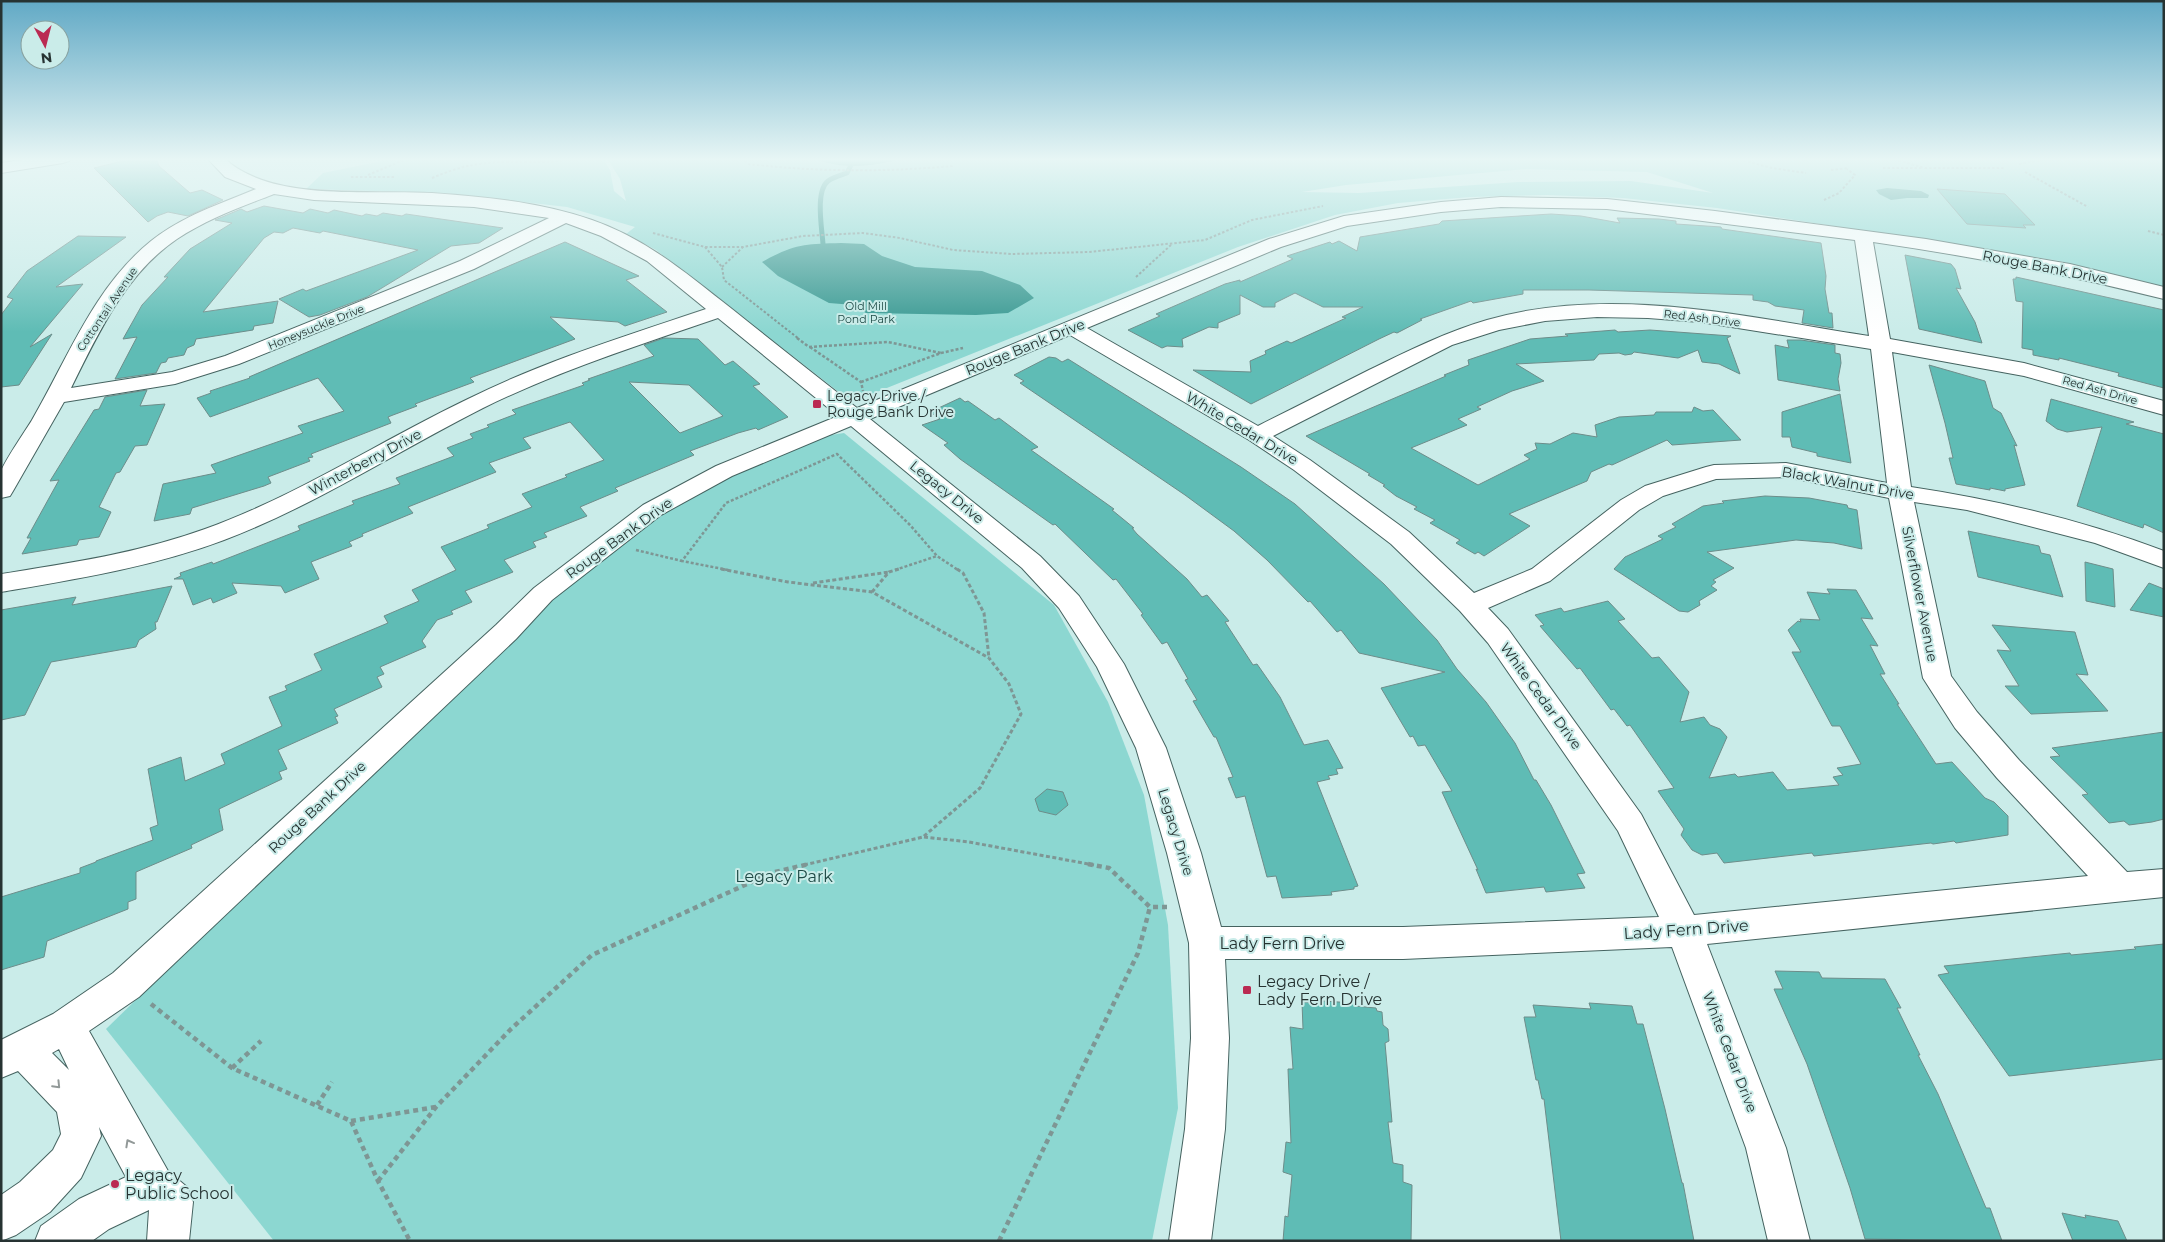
<svg xmlns="http://www.w3.org/2000/svg" width="2165" height="1242" font-family="Montserrat,sans-serif">
<rect width="100%" height="100%" fill="#caece9"/>
<g fill="#8cd7d1" fill-rule="evenodd">
<path d="M397,158h205l8,12 4,21 12,10 -6,-22 -13,-21h1557v130l-104,-27 -343,-53 -94,-10 -76,-3 -77,2 -72,6 -63,12 -97,32 -381,153 -13,-4 -188,-146 -30,-16 9,-7 -68,-20 -124,-14 -137,-4 17,-16zM1526,169l121,3 66,21 -82,-12 -113,1 -159,11 -57,-1 44,-7z"/>
<polygon points="844,433 1054,605 1108,702 1144,795 1168,925 1178,1108 1152,1241 274,1241 106,1029 549,597 652,514 716,483 825,436"/>
</g>
<g fill="#379891">
<path d="M813,158h90c-29,9 -62,12 -90,0z"/>
<polygon points="1887,188 1921,191 1929,195 1928,198 1907,198 1891,200 1879,194 1876,190"/>
<path d="M841,243l23,1 18,12 33,11 67,4 38,14 14,13 -26,15 -32,2 -110,-2 -12,-8 -25,-2 -51,-27 -16,-14c32,-18 43,-18 79,-19z"/>
</g>
<g fill="none" stroke-linecap="round" stroke-linejoin="round">
<path stroke="#379891" stroke-width="5" d="M823,244c-1,-15 -8,-53 5,-63 5,-4 13,-6 19,-8l7,-14"/>
</g>
<g fill="#5fbcb5" stroke="#6d8d8a" fill-rule="evenodd">
<polygon points="135,158 156,158 159,166 190,193 202,190 223,200 188,216 168,212 157,216 148,222 94,168"/>
<polygon points="1937,189 2005,194 2035,225 2023,225 2026,228 1967,224"/>
<polygon points="264,206 303,213 310,209 328,213 334,210 362,216 366,214 377,216 383,213 402,216 406,214 503,228 479,243 451,246 367,297 320,315 309,317 279,299 303,289 306,291 418,250 323,231 320,233 293,228 283,233 274,232 264,238 203,312 278,301 273,323 254,326 253,330 196,339 194,345 187,348 184,355 168,358 166,362 161,363 156,373 115,379 137,337 123,339 142,305 168,277 164,277 190,249 232,223 215,220 241,209 247,212"/>
<polygon points="1551,214 1581,216 1620,223 1617,218 1659,219 1676,221 1676,224 1721,227 1722,229 1821,243 1826,276 1825,289 1829,313 1832,313 1833,328 1802,323 1804,310 1775,306 1768,302 1753,300 1753,295 1589,290 1523,290 1523,294 1473,303 1471,301 1420,319 1422,320 1397,333 1394,332 1379,339 1251,404 1193,370 1251,372 1250,361 1266,354 1265,351 1287,341 1291,343 1346,318 1342,317 1363,307 1323,307 1295,293 1275,303 1275,307 1263,307 1240,295 1240,314 1218,323 1218,328 1209,327 1182,339 1183,347 1167,346 1162,348 1128,330 1160,316 1156,314 1225,284 1240,280 1240,282 1293,259 1287,256 1330,242 1332,244 1339,241 1357,251 1360,237 1439,224 1442,221"/>
<polygon points="78,236 126,237 56,287 83,284 30,347 52,334 19,385 1,387 1,315 13,299 7,297 27,271"/>
<polygon points="565,242 639,276 626,280 667,312 625,326 618,322 550,317 575,339 470,378 474,382 431,398 415,404 417,406 393,415 388,417 391,423 311,454 313,457 308,458 310,461 268,477 271,483 264,486 192,508 190,514 154,521 163,484 216,473 211,465 303,433 298,426 344,411 318,378 210,417 197,398 211,393 210,391 250,378 249,377"/>
<polygon points="1905,255 1951,264 1955,269 1961,289 1956,288 1975,322 1982,343 1919,329"/>
<polygon points="2016,277 2164,310 2164,388 2118,376 2119,373 2059,358 2059,360 2033,355 2033,350 2022,348 2023,302 2016,301 2013,279 2016,279"/>
<polygon points="1615,330 1618,332 1650,330 1731,336 1727,338 1740,374 1719,364 1702,362 1698,350 1678,358 1634,352 1632,354 1625,355 1619,353 1599,354 1594,360 1516,364 1544,381 1512,391 1477,407 1481,409 1458,419 1467,425 1411,448 1478,485 1530,459 1524,455 1537,449 1535,443 1550,444 1573,433 1597,437 1595,425 1619,417 1654,415 1656,412 1692,412 1694,407 1703,411 1713,410 1741,440 1672,445 1667,440 1612,465 1609,464 1591,472 1587,481 1509,514 1530,526 1484,556 1478,552 1475,554 1456,543 1460,540 1430,523 1435,520 1414,509 1417,507 1396,496 1383,486 1385,485 1368,475 1370,474 1306,436 1446,376 1444,375 1469,365 1468,360 1530,339 1568,336 1565,334"/>
<path d="M664,338l34,1 27,26 8,-4 27,23 -7,2 35,31 -30,13 -2,-2 -18,5 -48,18 4,4 -79,33 3,3 -38,16 7,9 -43,17 3,4 -14,5 3,5 -32,13 9,12 -48,19 7,11 -21,9 2,3 -16,6 -15,21 4,6 -46,20 4,7 -7,3 5,10 -48,22 4,7 -3,1 3,6 -60,27 9,19 -8,3 3,7 -63,30 4,21 -32,15 1,3 -56,24v27l-8,3v7l-81,32 -3,16 -43,13v-73l79,-24v-5l16,-6v-1l57,-21 -3,-12 8,-3 -10,-56 33,-12 4,24 40,-17 -4,-10 61,-28 -13,-29 18,-7 -2,-4 37,-16 -8,-16 74,-31 -4,-7 35,-15 -7,-11 44,-20 -15,-23 48,-19 -2,-3 45,-18 -10,-13 45,-17 -2,-2 39,-15 -34,-38 -47,16 8,10 -42,15 7,9 -88,35 5,6 -51,21 1,2 -14,6 3,4 -41,16 8,17 -34,14 -4,-7 -49,-3 5,10 -24,10 -2,-5 -18,7 -10,-26h-9l7,-3 -1,-3 32,-11 1,2 87,-34 -2,-4 56,-22 -2,-3 48,-17 -4,-6 58,-22 -7,-8 26,-10 -3,-4 19,-7 -2,-2 29,-11 -4,-4 72,-25 -2,-2 8,-3 -2,-1 66,-23 -10,-11zM629,382l60,3 34,31 -43,17z"/>
<polygon points="1787,340 1801,340 1835,345 1835,353 1840,354 1841,363 1838,379 1840,391 1778,380 1775,345 1789,348"/>
<polygon points="1049,357 1056,358 1062,362 1068,359 1241,467 1295,504 1384,584 1437,640 1457,669 1486,702 1515,743 1534,780 1536,780 1551,805 1585,873 1577,874 1585,888 1546,892 1544,887 1486,893 1476,869 1478,870 1442,792 1452,791 1425,745 1418,746 1413,736 1410,737 1381,688 1445,672 1359,653 1341,630 1337,632 1310,601 1308,602 1267,560 1234,531 1185,495 1020,383 1024,381 1014,375"/>
<polygon points="1929,365 1985,381 1993,408 2001,413 2017,446 2014,445 2025,485 2005,489 2005,491 1990,488 1990,490 1956,484 1949,458 1953,458 1945,423"/>
<polygon points="147,390 140,406 165,404 147,445 135,446 120,472 116,473 99,507 111,512 99,537 79,540 77,545 22,554 31,538 27,538 59,480 50,481 94,410 99,409 105,397"/>
<polygon points="1840,394 1851,463 1817,456 1817,453 1792,447 1790,437 1782,437 1782,412"/>
<polygon points="960,398 965,402 968,401 995,420 999,418 1038,447 1031,450 1114,509 1112,510 1134,528 1132,528 1137,534 1187,579 1202,597 1207,595 1229,621 1225,622 1253,665 1257,664 1280,697 1304,745 1328,740 1343,768 1336,769 1338,774 1328,776 1330,779 1317,782 1358,886 1354,887 1354,889 1331,892 1332,895 1282,898 1276,876 1267,877 1245,796 1236,798 1228,778 1233,777 1216,737 1214,737 1193,701 1197,700 1185,680 1188,679 1167,642 1162,644 1141,615 1143,614 1116,579 1113,580 1055,524 1053,525 960,459 944,445 948,443 922,425 940,419 930,412"/>
<polygon points="2051,399 2134,422 2126,424 2164,434 2164,533 2144,524 2143,528 2077,506 2102,427 2067,432 2057,429 2046,421"/>
<polygon points="1765,496 1809,498 1847,505 1848,508 1857,510 1862,549 1834,543 1796,540 1707,552 1734,568 1713,580 1716,582 1711,586 1717,590 1699,601 1700,605 1688,612 1679,611 1614,569 1625,557 1663,539 1658,536 1676,527 1672,524 1703,506 1724,503 1722,501"/>
<polygon points="1968,531 2039,546 2041,553 2050,555 2063,597 1978,577"/>
<polygon points="2085,562 2113,569 2115,607 2086,601"/>
<polygon points="2149,583 2164,589 2164,617 2130,610"/>
<polygon points="172,586 157,622 155,622 156,629 139,640 136,647 51,662 25,715 1,720 1,610 76,597 72,605"/>
<polygon points="1827,589 1856,590 1873,619 1861,618 1878,646 1870,645 1885,674 1880,674 1899,704 1897,704 1936,764 1952,762 1985,798 1994,802 2008,816 2008,835 1956,843 1954,841 1933,844 1931,843 1814,856 1812,853 1724,863 1717,853 1702,855 1692,850 1681,835 1684,829 1658,791 1674,788 1630,725 1627,726 1614,709 1611,710 1580,668 1577,669 1540,626 1544,625 1535,615 1561,608 1564,612 1608,601 1625,619 1618,621 1652,658 1659,657 1689,692 1680,722 1704,717 1710,725 1720,729 1727,737 1709,778 1735,774 1738,777 1773,772 1787,790 1839,785 1833,777 1843,775 1837,768 1861,764 1840,726 1832,726 1792,652 1801,652 1788,630 1798,621 1801,622 1800,619 1820,620 1807,592 1830,594"/>
<polygon points="1992,625 2075,632 2088,675 2076,674 2108,711 2031,714 2005,686 2019,686 1997,650 2011,651"/>
<polygon points="2164,732 2164,819 2152,822 2129,825 2124,821 2109,823 2082,795 2088,794 2050,757 2060,756 2052,748"/>
<polygon points="1047,789 1063,792 1068,805 1056,815 1039,811 1035,799"/>
<polygon points="2164,944 2164,1059 2009,1076 1938,975 1949,973 1944,966 2070,953 2071,955 2136,949 2134,947"/>
<polygon points="1775,971 1819,972 1822,978 1885,979 1901,1008 1897,1008 1920,1055 1918,1055 1938,1094 1986,1208 1990,1208 2002,1241 1865,1239 1850,1188 1807,1064 1774,989 1783,989"/>
<polygon points="1323,1001 1354,1003 1355,1006 1376,1008 1377,1011 1382,1012 1383,1025 1388,1029 1389,1041 1385,1043 1392,1122 1388,1122 1393,1163 1403,1165 1403,1182 1412,1185 1411,1241 1283,1241 1285,1216 1288,1217 1292,1175 1283,1172 1286,1142 1291,1143 1288,1069 1293,1069 1290,1027 1303,1029 1302,1002 1322,1003"/>
<polygon points="1589,1003 1632,1006 1637,1024 1643,1024 1665,1109 1682,1183 1683,1183 1694,1241 1561,1241 1544,1099 1542,1099 1538,1080 1536,1080 1524,1017 1536,1017 1533,1005 1591,1009"/>
<polygon points="2062,1213 2086,1218 2085,1215 2118,1221 2127,1241 2073,1241"/>
</g>
<g fill="none" stroke-linecap="round" stroke-linejoin="round">
<g stroke="#456360" stroke-width="2">
<path id="minor" d="M207,158h17c48,45 146,31 208,35 54,4 109,9 160,27 55,19 95,54 140,89 41,33 83,66 125,99l412,-169 75,-23 97,-14 60,-5 106,2 108,12 211,28 144,25 94,23v12c-96,-24 -193,-43 -291,-57l17,97 134,24 140,38v14l-140,-39 -132,-24 19,135c86,13 171,33 253,64v17l-69,-25 -128,-33 -53,-8 37,174 26,36 42,48 108,112 37,-3v28l-457,47 79,204 24,93h-42l-22,-93 -74,-201 -269,12h-178l4,79 -4,91 -14,112h-42l16,-112 6,-91 -2,-95 -22,-90 -31,-105 -39,-81 -38,-59 -37,-40 -171,-142 -119,50 -71,39 -109,85 -36,39 -377,358 -50,34 79,140 19,16 6,15 -4,39h-42l2,-31 -40,19 -17,12h-57l6,-15 38,-27 47,-22 -27,-50 2,9 -20,42 -31,34 -34,23 -15,6v-46l19,-13 33,-32 8,-16 -4,-22 -39,-41 -17,7v-38l52,-26 60,-41 383,-348 38,-37 109,-83 73,-39 122,-50 -120,-98c-79,27 -160,53 -235,90 -87,44 -169,98 -259,132 -72,27 -147,39 -223,52v-18c69,-11 138,-21 204,-45 92,-33 175,-88 263,-130 76,-38 158,-63 238,-90l-59,-48 -46,-25 -35,-13 -92,46 -235,95 -64,20 -111,18 -51,89 -3,5 -9,2c0,-8 -1,-18 0,-26 2,-9 25,-42 31,-52 36,-62 62,-133 119,-179 31,-25 69,-37 105,-52l-31,-12zM274,194l40,6 160,7 75,11 -89,43 -235,95 -53,16 -101,16c27,-54 54,-114 106,-149 30,-20 64,-32 97,-45zM1501,207l106,2 248,31 14,96c-124,-19 -257,-52 -382,-16 -41,12 -79,31 -118,50 -37,19 -74,37 -111,56l-171,-98 194,-81 66,-21 94,-14zM1597,317l51,1 52,4 171,27 16,134 -101,-20 -72,2 -8,2 -61,19 -24,14 -89,69 -58,24 -65,-61 -99,-72 -37,-24 179,-91 47,-15 46,-9zM1070,335l179,105 45,30 97,74 69,67 28,32 130,188 41,86 -256,10h-182l-20,-74 -35,-105 -42,-84 -45,-68 -39,-40 -170,-137zM1786,477l103,21 34,180 32,50 42,50 91,98 -394,39 -53,-101 -133,-185 -20,-21 62,-27 89,-71 24,-14 53,-17zM59,1049l10,21 -17,-17z"/>
</g>
<g stroke="#456360" stroke-width="2">
<polygon id="major" points="35,158 71,158 69,161 63,163 1,173 1,163"/>
</g>
<g stroke="#7e9694" stroke-width="2" stroke-dasharray="2.5 2" stroke-linecap="butt">
<path d="M741,158l8,6c68,8 136,8 204,2"/>
<polyline points="1735,158 1772,168 1806,173"/>
<polyline points="1890,158 1925,168 2004,168"/>
<polyline points="2019,164 2055,158"/>
<polyline points="1883,168 1923,168"/>
<polyline points="1831,170 1849,168"/>
<polyline points="2025,172 2088,207"/>
<polyline points="368,175 401,161 419,158"/>
<polyline points="351,177 394,177"/>
<path d="M432,178c26,-11 42,-15 71,-16 25,-1 49,2 73,-4"/>
<polyline points="1824,200 1839,193 1855,175 1847,169"/>
<polyline points="2148,231 2164,235"/>
<polyline points="653,233 705,247 743,247 803,236 863,233 900,238 953,250 1012,254 1089,252 1205,240 1252,220 1323,206"/>
<polyline points="705,247 722,267 724,280 799,339"/>
<polyline points="722,267 743,247"/>
<polyline points="1136,277 1172,244"/>
</g>
<g stroke="#7e9694" stroke-width="2.5" stroke-dasharray="3 2" stroke-linecap="butt">
<polyline points="797,338 809,347 888,342 941,353"/>
<polyline points="810,347 861,382 863,391"/>
<polyline points="861,382 941,353 963,348"/>
<polyline points="636,550 682,561"/>
<polyline points="728,570 682,561 726,503 837,454 910,525 937,556 958,570"/>
<polyline points="895,570 937,556"/>
</g>
<g stroke="#7e9694" stroke-width="3" stroke-dasharray="4 2.5" stroke-linecap="butt">
<polyline points="721,569 788,582 872,592 989,658"/>
<polyline points="957,569 963,573 984,613 989,658"/>
<polyline points="813,583 889,572"/>
<polyline points="872,592 889,572 899,569"/>
<polyline points="924,837 969,842 1094,865"/>
<polyline points="804,865 923,837 980,788 1021,714 1009,684 989,658"/>
</g>
<g stroke="#7e9694" stroke-width="4.5" stroke-dasharray="5 4" stroke-linecap="butt">
<polyline points="1088,864 1109,868 1150,907 1167,907"/>
<polyline points="151,1004 232,1068 351,1121 378,1181 410,1241"/>
<polyline points="232,1068 261,1041"/>
<polyline points="317,1105 332,1082"/>
<polyline points="351,1121 436,1107"/>
<polyline points="378,1181 436,1107 511,1029 592,955 771,873 809,864"/>
<polyline points="999,1241 1138,953 1150,907"/>
</g>
<use href="#minor" fill="#fff" fill-rule="evenodd"/>
<use href="#major" fill="#fff" fill-rule="evenodd"/>
</g>
<defs><path id="oneway-chevron" d="M-2-3.5L2.5 0L-2 3.5" fill="none" stroke-width="1.6" stroke-linecap="round" stroke-linejoin="round" transform="scale(1.25)"/></defs>
<g stroke="#929998">
<use href="#oneway-chevron" transform="translate(57 1085) rotate(46)"/>
<use href="#oneway-chevron" transform="translate(129 1143) rotate(-119)"/>
</g>
<linearGradient id="sky" x2="0" y2="1"><stop stop-color="#61a9c5"/><stop offset="0.48" stop-color="#e7f6f5"/><stop offset="1" stop-color="#e7f6f5" stop-opacity="0"/></linearGradient>
<rect width="2165" height="332" fill="url(#sky)"/>
<g fill="#ba2a52" stroke="#caece9" stroke-width="2">
<rect x="812" y="399" width="10" height="10" rx="2.5"/>
<rect x="1242" y="985" width="10" height="10" rx="2.5"/>
<circle cx="115" cy="1184" r="5"/>
</g>
<g text-anchor="middle" stroke-width="4" stroke-linejoin="round" paint-order="stroke">
<g font-size="11" fill="#1e4945" stroke="#caece9">
<text x="866" y="310">Old Mill<tspan x="866" dy="13">Pond Park</tspan></text>
</g>
<g font-size="11" fill="#263332" stroke="#caece9">
<text transform="translate(107 309) rotate(-56)" y="4">Cottontail Avenue</text>
<text transform="translate(1702 318) rotate(7)" y="4">Red Ash Drive</text>
<text transform="translate(316 327) rotate(-22)" y="4">Honeysuckle Drive</text>
<text transform="translate(2100 390) rotate(16)" y="4">Red Ash Drive</text>
</g>
<g font-size="14" fill="#263332" stroke="#caece9">
<text transform="translate(2045 267) rotate(11)" y="5">Rouge Bank Drive</text>
<text transform="translate(1025 347) rotate(-22)" y="5">Rouge Bank Drive</text>
<text transform="translate(1242 428) rotate(31)" y="5">White Cedar Drive</text>
<text transform="translate(365 462) rotate(-28)" y="5">Winterberry Drive</text>
<text transform="translate(1848 483) rotate(10)" y="5">Black Walnut Drive</text>
<text transform="translate(947 492) rotate(39)" y="5">Legacy Drive</text>
<text transform="translate(619 538) rotate(-36)" y="5">Rouge Bank Drive</text>
<text transform="translate(1920 594) rotate(79)" y="5">Silverflower Avenue</text>
<text transform="translate(1541 696) rotate(54)" y="5">White Cedar Drive</text>
<text transform="translate(317 807) rotate(-43)" y="5">Rouge Bank Drive</text>
<text transform="translate(1176 832) rotate(73)" y="5">Legacy Drive</text>
<text transform="translate(1730 1052) rotate(69)" y="5">White Cedar Drive</text>
</g>
<g font-size="14" fill="#263332" stroke="#caece9" text-anchor="start">
<text x="827" y="401">Legacy Drive /<tspan x="827" dy="16">Rouge Bank Drive</tspan></text>
</g>
<g font-size="16" fill="#1e4945" stroke="#caece9">
<text x="784" y="882">Legacy Park</text>
</g>
<g font-size="16" fill="#263332" stroke="#caece9">
<text transform="translate(1686 929) rotate(-4)" y="6">Lady Fern Drive</text>
<text x="1282" y="949">Lady Fern Drive</text>
</g>
<g font-size="16" fill="#263332" stroke="#caece9" text-anchor="start">
<text x="1257" y="987">Legacy Drive /<tspan x="1257" dy="18">Lady Fern Drive</tspan></text>
<text x="125" y="1181">Legacy<tspan x="125" dy="18">Public School</tspan></text>
</g>
</g>
<rect width="2165" height="1242" fill="none" stroke="#263332" stroke-width="5"/>
<g transform="translate(45 45) rotate(173)"><circle r="24" fill="#caece9" stroke="#88a2a0"/>
<path d="M0-4L9 19L0 12L-9 19Z" fill="#ba2a52"/>
<text y="-8" font-size="14" font-weight="bold" text-anchor="middle" fill="#263332">N</text>
</g>
</svg>
